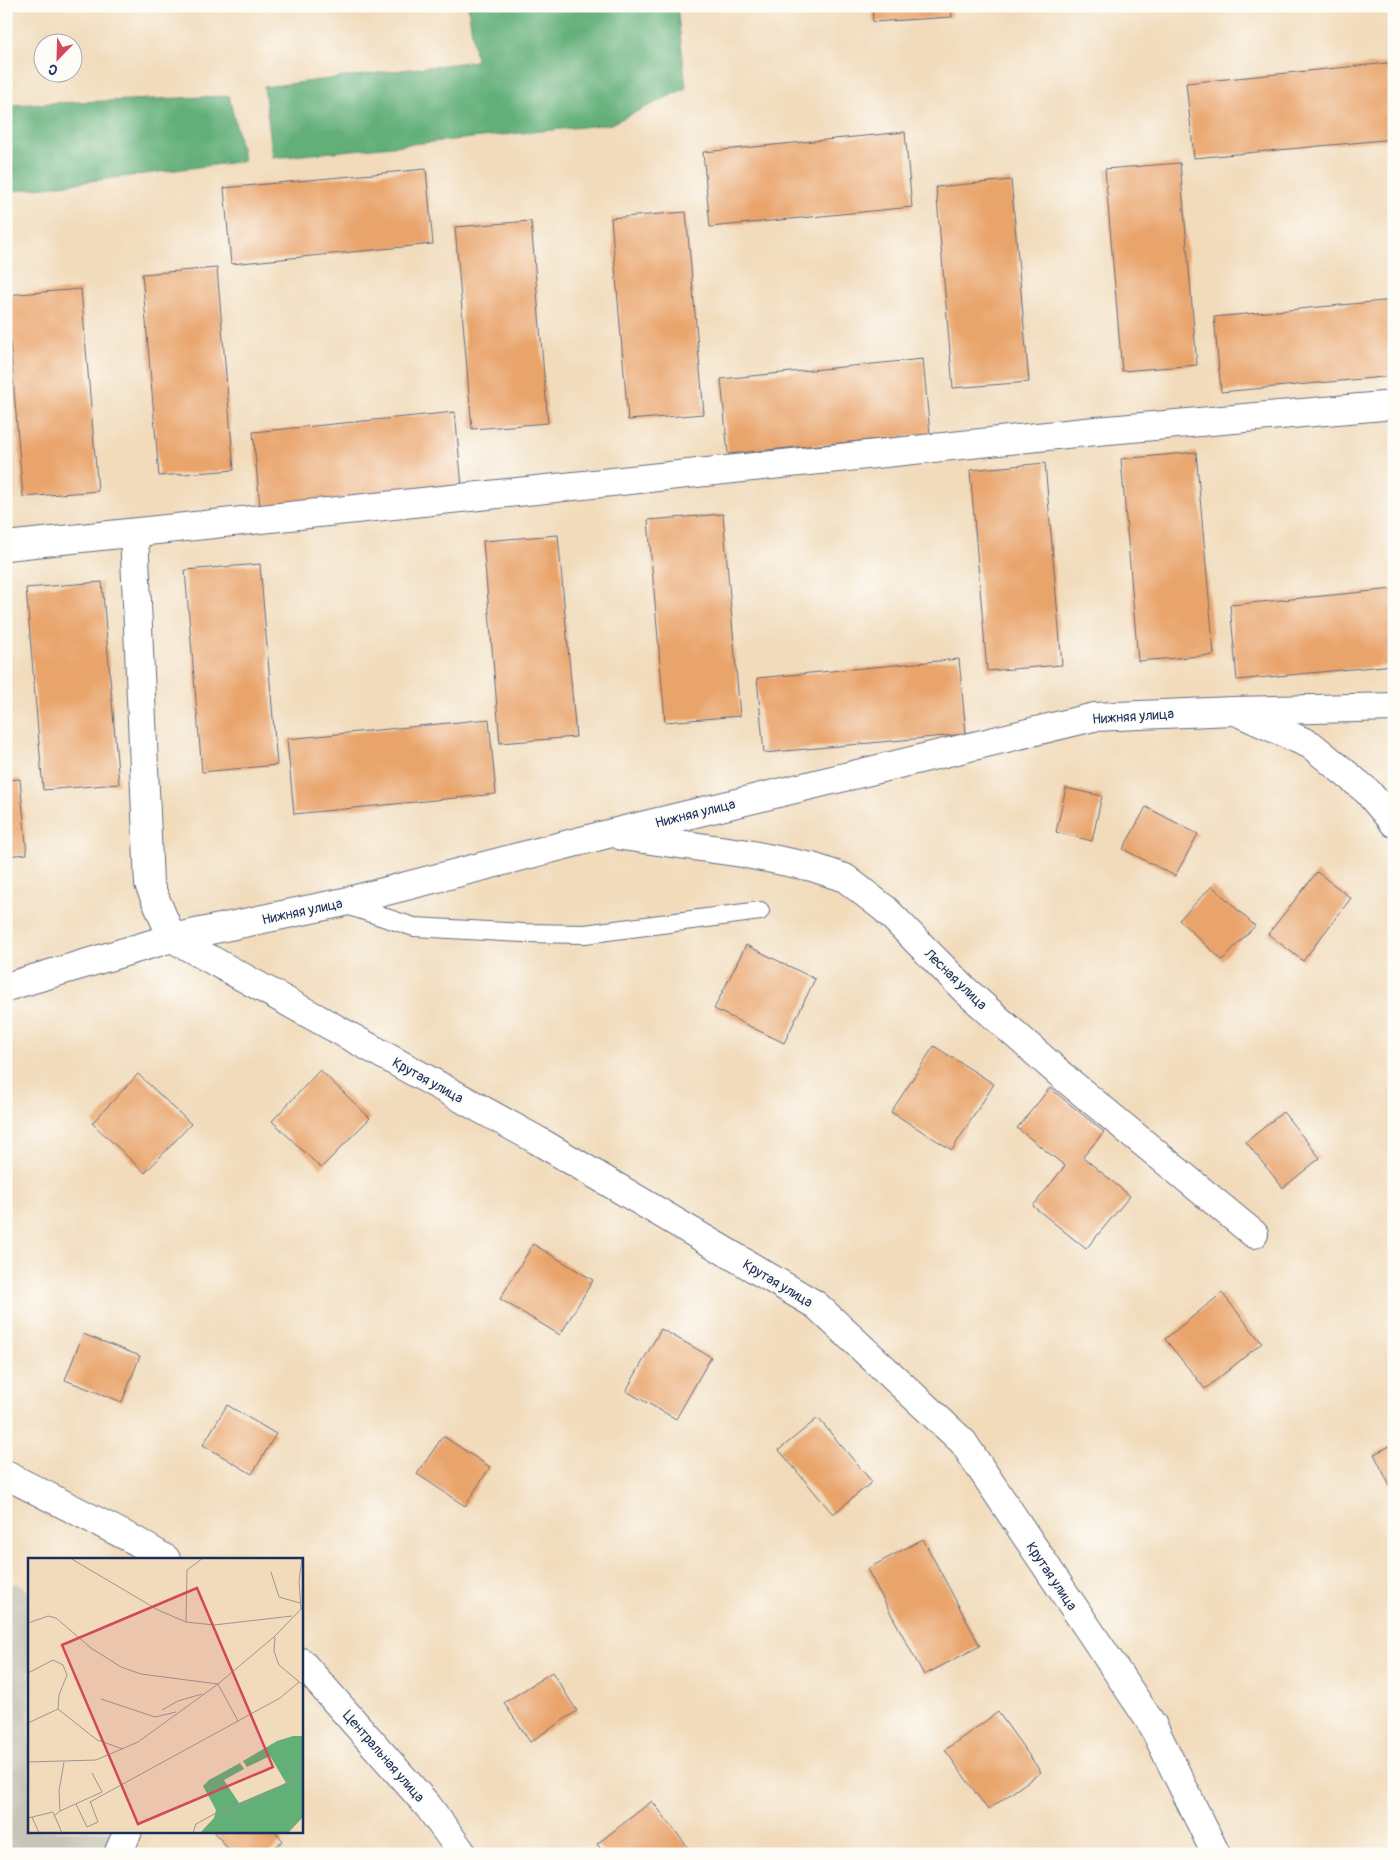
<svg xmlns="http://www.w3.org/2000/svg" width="1400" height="1860" font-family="Pangolin,sans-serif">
<rect width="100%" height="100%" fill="#fdfcf7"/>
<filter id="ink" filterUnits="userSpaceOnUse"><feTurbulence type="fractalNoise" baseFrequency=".02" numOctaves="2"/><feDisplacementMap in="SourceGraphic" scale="10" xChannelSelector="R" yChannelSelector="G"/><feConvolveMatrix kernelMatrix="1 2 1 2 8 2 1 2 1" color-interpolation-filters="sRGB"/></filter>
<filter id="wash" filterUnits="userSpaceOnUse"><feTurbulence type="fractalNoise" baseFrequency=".0096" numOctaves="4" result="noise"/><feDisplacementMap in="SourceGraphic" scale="20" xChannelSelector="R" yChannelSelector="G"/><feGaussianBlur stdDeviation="1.12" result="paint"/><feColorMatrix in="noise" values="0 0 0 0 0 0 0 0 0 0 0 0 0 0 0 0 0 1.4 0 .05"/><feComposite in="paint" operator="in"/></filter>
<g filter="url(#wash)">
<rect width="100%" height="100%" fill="#f1dbbb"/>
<polygon fill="#c7c5b8" points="6,1581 21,1585 29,1593 29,1831 115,1831 105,1854 6,1854"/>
<g fill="#62af78" stroke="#3e6f6b">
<polygon points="468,6 677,6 686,88 611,124 273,158 264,87 476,61"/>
<polygon points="229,96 244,161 6,192 6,105"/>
</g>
<g id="blocks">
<g fill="#e9a46c">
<polygon points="872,6 951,6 952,17 873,22"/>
<polygon points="1388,63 1394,117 1394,139 1194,158 1186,83"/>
<polygon points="905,132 912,207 710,227 703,152"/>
<polygon points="1180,163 1197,365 1122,371 1105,169"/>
<polygon points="426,169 433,244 231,264 224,188"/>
<polygon points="1011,180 1029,382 953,388 936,187"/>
<polygon points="686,212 704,414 628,420 611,218"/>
<polygon points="531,221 548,423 472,429 455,227"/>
<polygon points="217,268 234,470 159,476 142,274"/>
<polygon points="81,289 98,491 23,497 6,295"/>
<polygon points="1394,300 1394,376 1221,392 1214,317"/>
<polygon points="923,359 930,434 728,454 721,379"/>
<polygon points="455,412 462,487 260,507 253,432"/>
<polygon points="1196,452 1214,655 1138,661 1121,459"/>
<polygon points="1045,463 1062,665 987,671 970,470"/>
<polygon points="723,514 740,716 665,722 648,520"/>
<polygon points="558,535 576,737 500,743 483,541"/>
<polygon points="260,564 277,765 202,772 185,570"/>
<polygon points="102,582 119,784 43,790 26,588"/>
<polygon points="1394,589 1394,665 1237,680 1230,605"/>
<polygon points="959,659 966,734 764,753 757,678"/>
<polygon points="489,719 496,794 294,814 287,739"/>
<polygon points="20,779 27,854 6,856 6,780"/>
<polygon points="1066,788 1102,796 1092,841 1056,832"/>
<polygon points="1146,807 1198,834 1175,876 1123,849"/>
<polygon points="1317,872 1351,898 1303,961 1268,934"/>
<polygon points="1212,886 1255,926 1222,960 1179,920"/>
<polygon points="746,945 815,979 784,1043 714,1009"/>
<polygon points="934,1046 994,1084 952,1150 891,1112"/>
<polygon points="320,1070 370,1118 321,1168 272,1121"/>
<polygon points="138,1074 191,1124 145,1173 92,1123"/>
<polygon points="1050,1088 1104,1132 1083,1157 1130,1196 1086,1249 1033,1206 1065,1166 1017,1128"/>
<polygon points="1283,1112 1320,1158 1283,1188 1246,1142"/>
<polygon points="533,1244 593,1280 560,1335 500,1299"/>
<polygon points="1222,1293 1262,1343 1205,1389 1165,1339"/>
<polygon points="661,1329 711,1357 676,1419 626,1391"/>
<polygon points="83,1334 140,1356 122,1402 65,1380"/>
<polygon points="227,1405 276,1434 252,1474 203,1445"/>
<polygon points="818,1418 872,1482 833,1514 779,1450"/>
<polygon points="443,1436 490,1467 465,1506 417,1474"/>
<polygon points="1394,1444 1394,1494 1374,1454"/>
<polygon points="923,1539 980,1646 924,1675 867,1569"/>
<polygon points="552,1672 577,1711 530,1742 504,1703"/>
<polygon points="998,1712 1041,1772 988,1810 945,1750"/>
<polygon points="652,1801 693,1854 604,1854 597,1844"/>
<polygon points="214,1831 275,1831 283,1841 267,1854 232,1854"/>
</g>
</g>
</g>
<g filter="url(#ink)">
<use href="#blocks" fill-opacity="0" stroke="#666b7f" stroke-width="1"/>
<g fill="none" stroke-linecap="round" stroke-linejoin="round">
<g stroke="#666b7f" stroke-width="20">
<polyline id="service" points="343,904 414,927 523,933 585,934 760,911"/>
</g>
<g stroke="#666b7f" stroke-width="30">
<g id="minor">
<polyline points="134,533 149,884 172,938 537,1140 816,1305 963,1442 1152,1724 1216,1854"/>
<polyline points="6,546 1085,432 1394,405"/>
<polyline points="1242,714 1311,745 1367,791 1394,823"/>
<polyline points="622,836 742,853 812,867 845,878 885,909 965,990 1067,1080 1254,1234"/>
<polyline points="6,987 172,938 340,903 608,834 1094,717 1233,711 1394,707"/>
<polyline points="6,1475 136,1541 166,1559"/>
<polyline points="301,1662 428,1806 463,1854"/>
<polyline points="118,1854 128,1831"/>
</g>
</g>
<use href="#service" stroke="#fff" stroke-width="18"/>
<use href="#minor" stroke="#fff" stroke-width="28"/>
</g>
</g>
<g text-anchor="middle" stroke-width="4.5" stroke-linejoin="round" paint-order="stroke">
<g font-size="14" fill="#1b2f5e" stroke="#fdfcf7">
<text transform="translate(1133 716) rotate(-4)" y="5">Нижняя улица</text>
<text transform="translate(695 813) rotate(-14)" y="5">Нижняя улица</text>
<text transform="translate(302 911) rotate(-12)" y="5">Нижняя улица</text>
<text transform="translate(956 979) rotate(44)" y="5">Лесная улица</text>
<text transform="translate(428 1080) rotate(29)" y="5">Крутая улица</text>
<text transform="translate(778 1283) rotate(31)" y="5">Крутая улица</text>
<text transform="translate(1052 1576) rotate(56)" y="5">Крутая улица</text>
<text transform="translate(384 1756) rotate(49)" y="5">Центральная улица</text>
</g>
</g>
<g transform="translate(28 1558)">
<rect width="275" height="275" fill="#f1dbbb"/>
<path d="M265,178h10v81l-15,16h-88l14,-15 2,-8 -13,-24 6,-6 31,-17 4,6 -20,11 15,23 47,-20 -16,-27 -23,11 -4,-6 34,-20z" fill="#62af78"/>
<path fill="none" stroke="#9b9696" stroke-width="1" d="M42,0l88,52 28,12 28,3 78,-9M243,14l8,25 21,6M273,51l-2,-28 3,-23M158,64l1,-52 16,-12M0,65l20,-7 8,2 35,30 30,19 20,7 77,10 20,37M247,79l-1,14 5,14 24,20M0,115l25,-13 10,5 4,10 -8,20 -1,14 39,31 26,9M73,141l54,18 21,-5M134,152l16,-9 24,-7M0,165l30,-14M0,204l68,-2 42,-18 80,-58 57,-48 28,-29M62,244l190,-104 19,-16M48,246l11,23 11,-5 -8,-21M32,253l42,-19 -10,-19M26,258l6,-5 -1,-20 5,-29M4,259l7,16M0,260l25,-6 9,21M165,275l3,-9 22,-12 28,-8 48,-25 9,-8"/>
<path fill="#d1495b" fill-opacity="0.15" stroke="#d1495b" stroke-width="2.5" d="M169,30l76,179 -135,57 -76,-179z"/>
<rect width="275" height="275" fill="none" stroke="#1b2f5e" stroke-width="2.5"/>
</g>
<rect width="1400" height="1860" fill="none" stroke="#fdfcf7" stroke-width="25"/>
<g transform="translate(58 58) rotate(203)"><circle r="24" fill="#fdfcf7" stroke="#a3aaba"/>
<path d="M0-4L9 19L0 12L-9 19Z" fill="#d1495b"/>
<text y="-8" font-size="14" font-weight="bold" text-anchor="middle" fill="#1b2f5e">С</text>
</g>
</svg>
